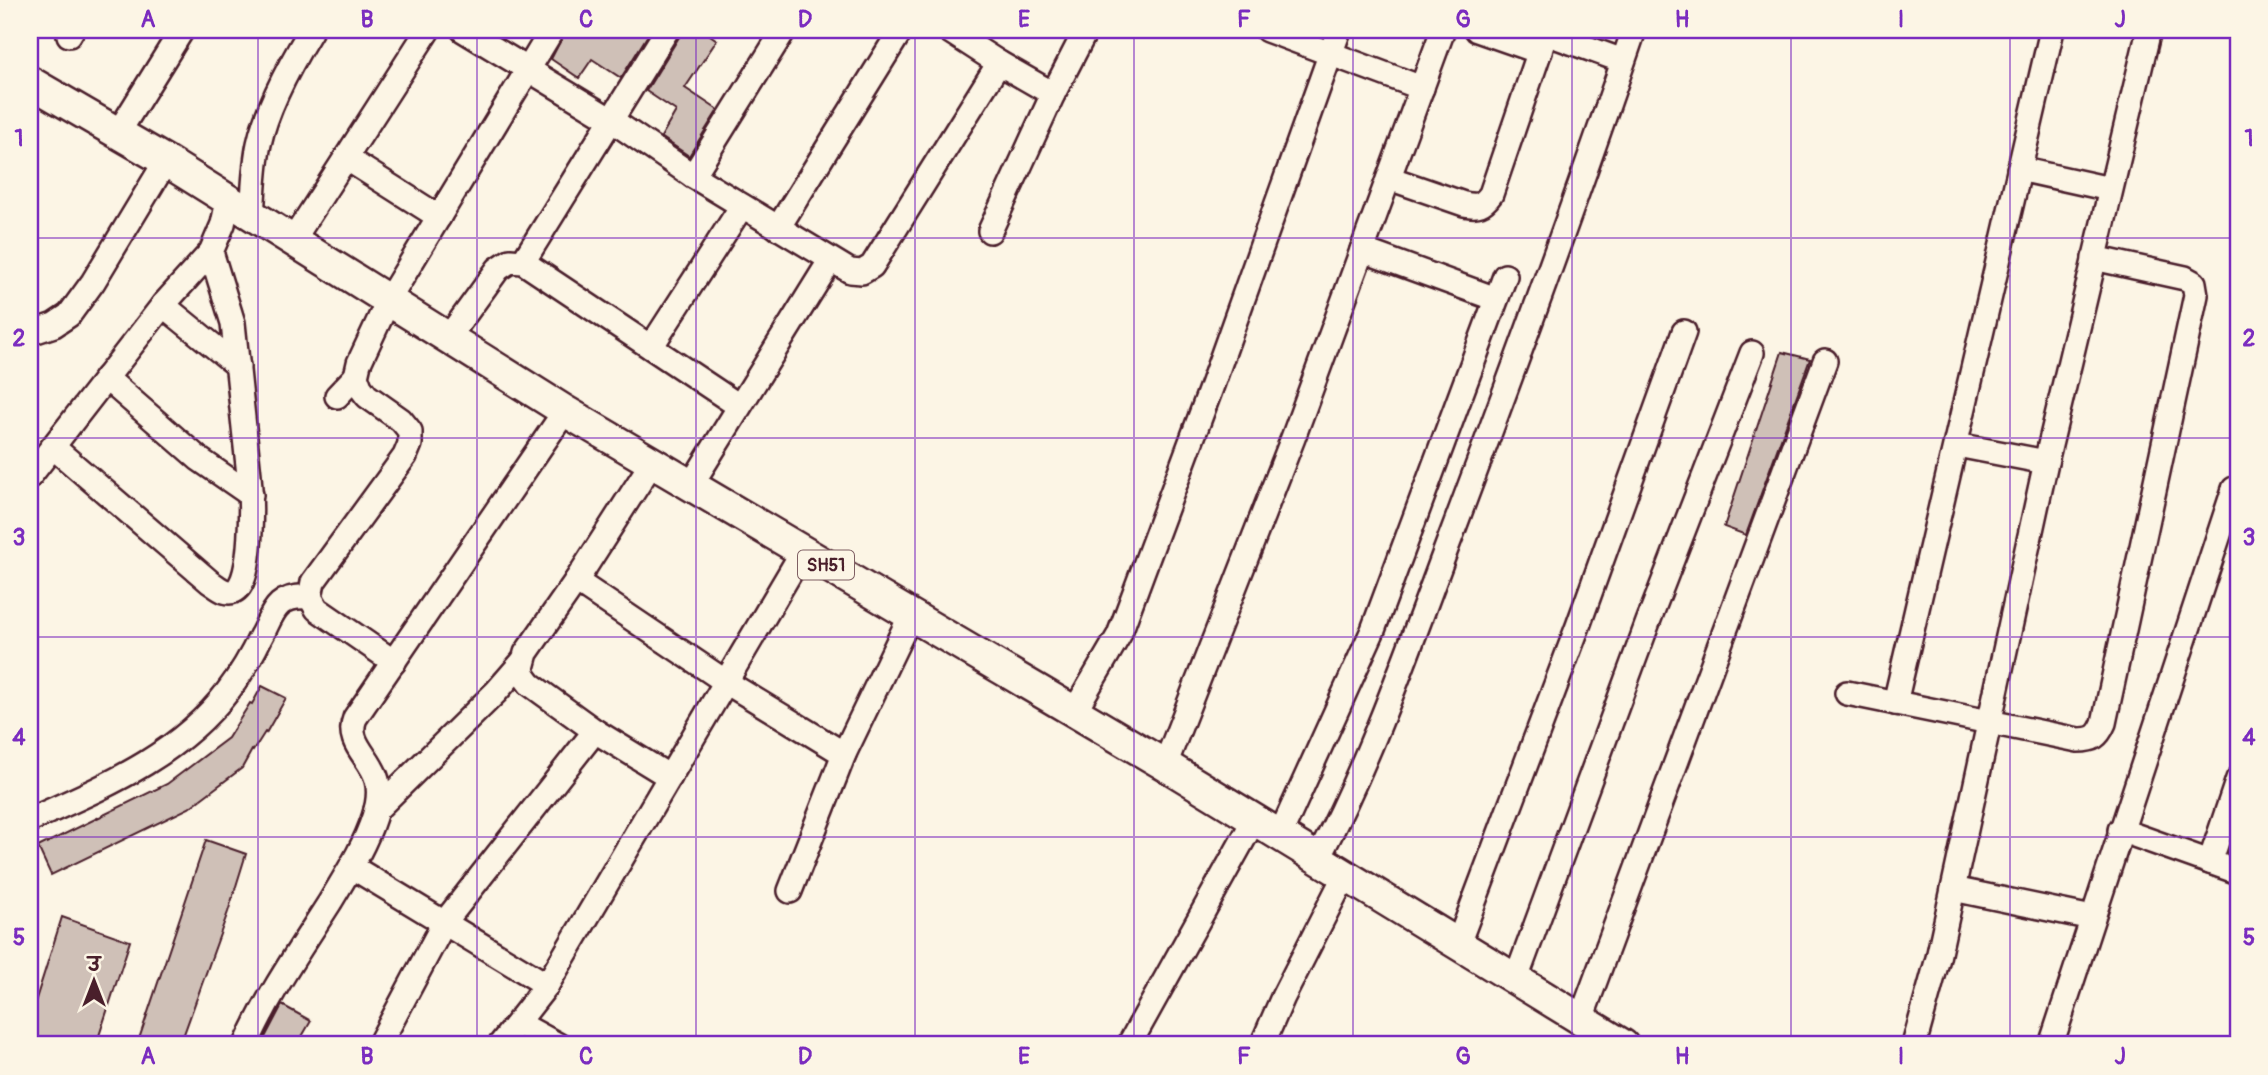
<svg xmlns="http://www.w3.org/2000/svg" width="2268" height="1075" font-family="Pangolin,'Playpen Sans Deva',sans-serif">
<rect width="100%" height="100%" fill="#fcf5e5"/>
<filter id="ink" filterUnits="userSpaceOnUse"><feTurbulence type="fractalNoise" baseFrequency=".0143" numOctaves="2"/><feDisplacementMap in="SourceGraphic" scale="14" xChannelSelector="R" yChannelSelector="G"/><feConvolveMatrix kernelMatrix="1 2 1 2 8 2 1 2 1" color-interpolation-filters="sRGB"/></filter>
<g filter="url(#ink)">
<g fill="#cfc0b7" stroke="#4a1f2b" stroke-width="2">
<polygon points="566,30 651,30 621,78 592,59 579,78 551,59"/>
<polygon points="681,30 703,30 717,40 685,88 718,110 689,156 661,137 676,111 646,91 679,37"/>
<polygon points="1782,352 1810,359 1746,535 1724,527"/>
<polygon points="262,686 286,698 266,733 265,732 253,751 252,750 242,768 189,808 51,875 38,847 167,784 228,738 250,703 252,704"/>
<polygon points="206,840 246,854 228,912 180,1045 137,1045"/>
<polygon points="62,917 130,941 96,1045 30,1045 30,1018"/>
<polygon points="282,1005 311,1021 297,1045 261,1045"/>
</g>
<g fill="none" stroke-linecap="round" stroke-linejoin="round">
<g stroke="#4a1f2b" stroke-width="28">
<g id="minor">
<polyline points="463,30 610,119 693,176 850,271 862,272 872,266 999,63"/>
<polyline points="948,30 999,63 1053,94"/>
<polyline points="1267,30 1422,88"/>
<polyline points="1477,30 1540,52"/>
<polyline points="1546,33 1623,61"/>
<polyline points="69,35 72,30"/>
<polyline points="118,133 182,30"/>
<polyline points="346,158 439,217"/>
<polyline points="2019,169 2110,189"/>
<polyline points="693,176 784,30"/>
<path d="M1389,178l75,26c14,3 19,1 27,-10l56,-164"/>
<path d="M252,215c2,-24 2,-48 7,-71 8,-38 32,-81 52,-114"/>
<polyline points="778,228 901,30"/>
<polyline points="990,231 1053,94 1086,30"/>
<polyline points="293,240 428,30"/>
<polyline points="1362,250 1496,299"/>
<polyline points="523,262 667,30"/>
<polyline points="163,305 238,366"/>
<polyline points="30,333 54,325 69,315 93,282 166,161"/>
<polyline points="448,338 498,269 510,261 523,262 739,406"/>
<polyline points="651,347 742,206"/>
<polyline points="106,378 199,459 251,495"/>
<polyline points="337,396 356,376"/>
<polyline points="1957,445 2046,462"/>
<path d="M53,447l157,135c8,5 15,13 24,9 20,-8 17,-96 15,-116l-16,-152 -22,-71"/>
<polyline points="653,461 576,581 526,653 522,668 524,676 530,684 595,731 670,777"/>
<polyline points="30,476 163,305 211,252 223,224 228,201"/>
<polyline points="691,485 830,261"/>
<polyline points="576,581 726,682 844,754"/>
<polyline points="394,662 317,609 310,597 313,582 405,456 410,444 410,431 401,420 367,396 360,387 356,376 359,363 389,299 552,30"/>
<path d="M1847,693l231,47c15,0 20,-3 26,-17l92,-428 -2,-12 -9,-5 -91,-20"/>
<polyline points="1895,703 2052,30"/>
<polyline points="1074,712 1119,635 1211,388 1339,30"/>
<polyline points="1165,765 1293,438 1443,30"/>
<polyline points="376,810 496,692 523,661"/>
<path d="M30,820c73,-33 148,-63 198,-129 13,-17 24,-36 33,-55 6,-10 10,-24 19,-32 8,-7 20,-8 30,-7"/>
<polyline points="2120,830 2238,872"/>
<polyline points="1280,835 1373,630 1505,276"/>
<path d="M1318,858c54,-102 92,-213 133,-322 63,-167 125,-336 183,-506"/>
<polyline points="2210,862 2238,779"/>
<polyline points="352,867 547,985"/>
<polyline points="1953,889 2092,918"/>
<polyline points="790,891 844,754 911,615"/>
<polyline points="1458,944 1578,626 1684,332"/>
<polyline points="1516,979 1648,622 1752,353"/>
<polyline points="1581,1019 1825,361"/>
<polyline points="518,1023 558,1045"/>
<path d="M246,1045c22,-50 54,-96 84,-143 16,-27 34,-54 44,-85 4,-12 6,-25 3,-37 -6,-23 -32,-37 -22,-62l210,-307"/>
<polyline points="379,1045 444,923 595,731"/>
<polyline points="500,1045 547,985 803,551"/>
<polyline points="1129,1045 1254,820"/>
<polyline points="1262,1045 1283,997 1345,875"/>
<polyline points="1914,1045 1938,958 2046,462 2149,30"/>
<polyline points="2051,1045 2234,489"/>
</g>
</g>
<g stroke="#4a1f2b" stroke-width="35">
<polyline id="major" points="30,82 166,161 565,411 1165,765 1623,1045"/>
</g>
<use href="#minor" stroke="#fcf5e5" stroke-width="23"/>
<use href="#major" stroke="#fcf5e5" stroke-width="30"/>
</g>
</g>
<path fill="none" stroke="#7b2cbf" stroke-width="2" stroke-opacity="0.55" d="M258,30v1015M477,30v1015M696,30v1015M915,30v1015M1134,30v1015M1353,30v1015M1572,30v1015M1791,30v1015M2010,30v1015M30,238h2208M30,438h2208M30,637h2208M30,837h2208"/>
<g text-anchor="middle" stroke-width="6" stroke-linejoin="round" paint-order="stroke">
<rect fill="#fcf5e5" stroke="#7f5f63" stroke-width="2" x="798" y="550.5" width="56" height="29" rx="5"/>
<g font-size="18" font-weight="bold" fill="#4a1f2b">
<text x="826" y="571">SH51</text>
</g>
</g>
<rect width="2268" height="1075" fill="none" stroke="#fcf5e5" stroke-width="77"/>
<g transform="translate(94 981)" stroke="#fcf5e5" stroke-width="5" paint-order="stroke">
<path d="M0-5L12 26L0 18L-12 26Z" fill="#4a1f2b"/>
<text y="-10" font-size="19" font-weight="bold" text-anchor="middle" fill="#4a1f2b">उ</text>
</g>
<rect x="38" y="38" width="2192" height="998" fill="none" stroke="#7b2cbf" stroke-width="2.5"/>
<g font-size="23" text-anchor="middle" font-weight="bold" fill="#7b2cbf">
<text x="148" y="27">A</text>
<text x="367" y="27">B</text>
<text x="586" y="27">C</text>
<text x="805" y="27">D</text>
<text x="1024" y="27">E</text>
<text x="1244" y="27">F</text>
<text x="1463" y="27">G</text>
<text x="1682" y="27">H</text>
<text x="1901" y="27">I</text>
<text x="2120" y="27">J</text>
<text x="19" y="146">1</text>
<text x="2249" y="146">1</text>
<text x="19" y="346">2</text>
<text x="2249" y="346">2</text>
<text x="19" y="545">3</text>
<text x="2249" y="545">3</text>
<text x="19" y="745">4</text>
<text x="2249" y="745">4</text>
<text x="19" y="945">5</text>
<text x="2249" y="945">5</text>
<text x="148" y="1064">A</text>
<text x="367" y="1064">B</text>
<text x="586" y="1064">C</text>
<text x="805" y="1064">D</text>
<text x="1024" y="1064">E</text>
<text x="1244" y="1064">F</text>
<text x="1463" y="1064">G</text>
<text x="1682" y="1064">H</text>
<text x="1901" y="1064">I</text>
<text x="2120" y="1064">J</text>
</g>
</svg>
